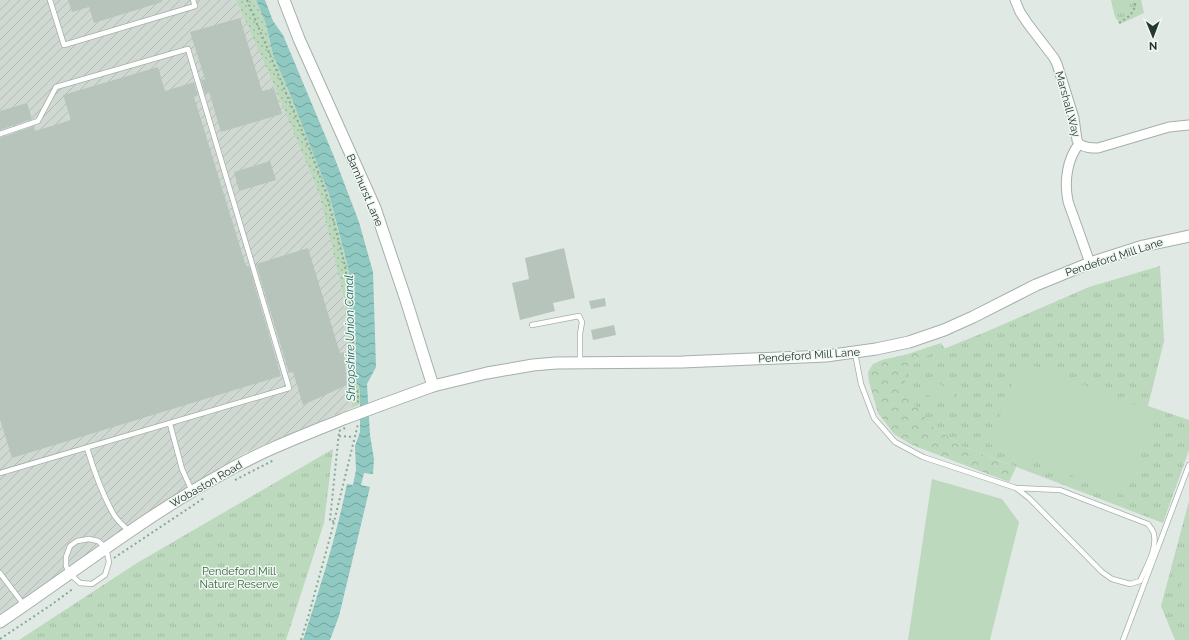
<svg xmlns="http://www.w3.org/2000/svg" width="1189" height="640" font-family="Raleway,sans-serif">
<defs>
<pattern id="industrial-furrows" width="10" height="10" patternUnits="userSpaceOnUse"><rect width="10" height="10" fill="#cfd9d2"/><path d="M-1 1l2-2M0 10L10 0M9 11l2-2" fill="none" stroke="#b2bbb5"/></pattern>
<pattern id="grass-dots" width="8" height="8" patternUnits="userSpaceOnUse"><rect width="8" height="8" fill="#bcd8bd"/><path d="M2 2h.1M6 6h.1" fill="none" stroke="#a1baa3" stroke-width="1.8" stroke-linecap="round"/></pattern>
<pattern id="forest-crowns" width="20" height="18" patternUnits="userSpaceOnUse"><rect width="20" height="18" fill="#bcd8bd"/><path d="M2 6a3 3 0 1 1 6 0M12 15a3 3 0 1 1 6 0" fill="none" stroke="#a1baa3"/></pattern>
<pattern id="park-tufts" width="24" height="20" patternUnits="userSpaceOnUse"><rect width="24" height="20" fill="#bcd8bd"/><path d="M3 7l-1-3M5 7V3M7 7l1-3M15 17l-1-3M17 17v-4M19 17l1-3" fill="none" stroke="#a1baa3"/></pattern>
<pattern id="water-waves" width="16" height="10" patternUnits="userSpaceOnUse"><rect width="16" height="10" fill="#90c8c2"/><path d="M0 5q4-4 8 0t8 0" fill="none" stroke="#75a39e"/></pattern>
</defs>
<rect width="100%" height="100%" fill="#e1e9e4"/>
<polygon fill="url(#industrial-furrows)" points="0,0 236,0 270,76 319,194 344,299 352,408 245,453 140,517 0,618"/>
<polygon fill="url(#grass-dots)" points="236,0 256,0 266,24 273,55 288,89 329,194 337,226 348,267 353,308 356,341 355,379 360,390 360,404 352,408 344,299 319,194 270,76"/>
<polygon fill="url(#forest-crowns)" points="941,343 945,349 914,361 933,426 964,447 1016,467 1009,482 912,445 894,434 878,413 869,382 868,372 873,364 882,360 908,354"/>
<g fill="url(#park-tufts)">
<polygon points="1111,0 1141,0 1144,13 1120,24 1115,17"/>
<polygon points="1160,266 1164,341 1148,406 1189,420 1189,450 1163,523 964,447 933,426 911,401 904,378 914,361 988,331 1089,287"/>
<polygon points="333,449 324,523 286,640 19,640 137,563"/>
<polygon points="1189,501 1189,640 1175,640 1161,606"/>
</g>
<g fill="#bcd8bd">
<polygon points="1021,361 1157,413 1125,496 989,444"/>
<polygon points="926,378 956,392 950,405 920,392"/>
<polygon points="932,479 1002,499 1019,522 990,640 908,640"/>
<polygon points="1189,565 1189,603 1176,599"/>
</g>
<path fill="url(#water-waves)" d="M256,0h9l8,21 10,14 52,124 24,63 14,50 3,95 -9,17 3,51 4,24 -1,15 -9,-1 -3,12 9,2 -31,129 -9,24h-27c17,-52 33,-103 44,-156l6,1 3,-15 -1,-24 5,-14v-42l-5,-11 1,-38 -3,-33 -5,-41 -19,-73 -41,-105 -15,-34 -7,-31z"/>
<g fill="#b7c4bc">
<polygon points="68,0 162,0 162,2 94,23 89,7 72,12"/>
<polygon points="240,18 262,91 274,88 282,114 221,132 209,92 205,94 201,80 205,79 190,32"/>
<polygon points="158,67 165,91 194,82 198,96 194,97 246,266 249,266 281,376 12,458 0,419 0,138 34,126 35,131 71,120 63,95"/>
<polygon points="27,103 32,119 0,130 0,111"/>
<polygon points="270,161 276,180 239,191 234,172"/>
<polygon points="308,248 340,353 344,352 347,385 303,405 293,372 289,373 256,264"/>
<polygon points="564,248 575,298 553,303 555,311 520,320 512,283 529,279 525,258"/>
<polygon points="605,298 606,306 591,309 589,301"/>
<polygon points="614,325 616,335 593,340 591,330"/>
</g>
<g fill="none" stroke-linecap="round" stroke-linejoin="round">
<g stroke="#a5b0a9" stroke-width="6">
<g id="service">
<polyline points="50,0 64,45 195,6 193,0"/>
<polyline points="0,134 38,121 56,87 188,49 289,388 0,473"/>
<polyline points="532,325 579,316 582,322 580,334 580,362"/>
<path d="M855,353l6,31 13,34 21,24 28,15 93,31 44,2 88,34c2,3 6,7 6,11 3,15 -8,32 -14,46l-10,3 -18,-5 -10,-7 -73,-74 -13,-10"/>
<polyline points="170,424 182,469 192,491"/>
<path d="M87,448c7,23 15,46 27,67 4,6 10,11 15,17"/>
<polygon points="89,539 98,541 106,548 109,562 105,575 92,584 80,583 70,574 66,566 66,557 70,546 77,541"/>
<polyline points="0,573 24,605"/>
<polyline points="1123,640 1189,465"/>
</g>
</g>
<g stroke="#a5b0a9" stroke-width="11">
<g id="minor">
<path d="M1015,0l5,12 8,12 26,34 3,6 17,54 3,22 2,4c-12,15 -15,38 -11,57 2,7 5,14 7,20 5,14 10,28 15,42"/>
<path d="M1079,144c7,4 12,4 19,4l71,-21 20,-2"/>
</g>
</g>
<g stroke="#a5b0a9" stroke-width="13">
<g id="tertiary">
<polyline points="284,0 299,39 375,208 406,300 433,386"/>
<polyline points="381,405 433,386 487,373 533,365 556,363 682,362 826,356 876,349 909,342 944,330 973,317 1036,285 1090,263 1143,246 1189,236"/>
<path d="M0,622c74,-50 144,-105 222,-148 39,-23 82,-39 124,-56"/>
</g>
</g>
<g stroke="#85a995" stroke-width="2" stroke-dasharray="2 3" stroke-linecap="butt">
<polyline points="247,0 312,155 326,193 335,227 345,266 351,308 353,342 353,380 358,393 358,404"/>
<path d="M1119,23c10,-6 17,-11 16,-23"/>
<polyline points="339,436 354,437"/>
<polyline points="235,480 274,460"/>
<polyline points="334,521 331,522 330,520 339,432"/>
<polyline points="114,558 204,498"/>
<polyline points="0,639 51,605 74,588"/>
<polyline points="301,640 309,614 332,530 358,424"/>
</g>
<use href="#service" stroke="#fff" stroke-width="4.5"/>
<use href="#minor" stroke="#fff" stroke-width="9"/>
<use href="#tertiary" stroke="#fff" stroke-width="11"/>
<g stroke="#a5b0a9" stroke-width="13" stroke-linecap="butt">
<polyline id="tertiary-bridge" points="346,418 381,405"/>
</g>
<polyline stroke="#85a995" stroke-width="2" stroke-dasharray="2 3" stroke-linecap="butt" points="339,431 345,428"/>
<use href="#tertiary-bridge" stroke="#fff" stroke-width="11"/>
</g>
<g text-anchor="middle" stroke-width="3" stroke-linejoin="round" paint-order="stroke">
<g font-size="11" fill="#24382d" stroke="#f1f7f2">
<text transform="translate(1068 104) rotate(75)" y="4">Marshall Way</text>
<text transform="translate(365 190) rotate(67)" y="4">Barnhurst Lane</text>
<text transform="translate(1114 257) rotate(-18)" y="4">Pendeford Mill Lane</text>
<text transform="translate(809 355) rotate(-4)" y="4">Pendeford Mill Lane</text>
<text transform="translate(206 484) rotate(-30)" y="4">Wobaston Road</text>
</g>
<g font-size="11" fill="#33693a" stroke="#f1f7f2">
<text x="239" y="575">Pendeford Mill<tspan x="239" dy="13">Nature Reserve</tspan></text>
</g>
<g font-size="12" font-style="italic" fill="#266c66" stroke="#f1f7f2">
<text transform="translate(350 338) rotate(-91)" y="4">Shropshire Union Canal</text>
</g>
</g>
<g transform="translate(1153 36) rotate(179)" stroke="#f1f7f2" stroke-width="3" paint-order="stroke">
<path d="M0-3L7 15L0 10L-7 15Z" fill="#24382d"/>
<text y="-6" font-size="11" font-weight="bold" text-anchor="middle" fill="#24382d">N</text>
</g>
</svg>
